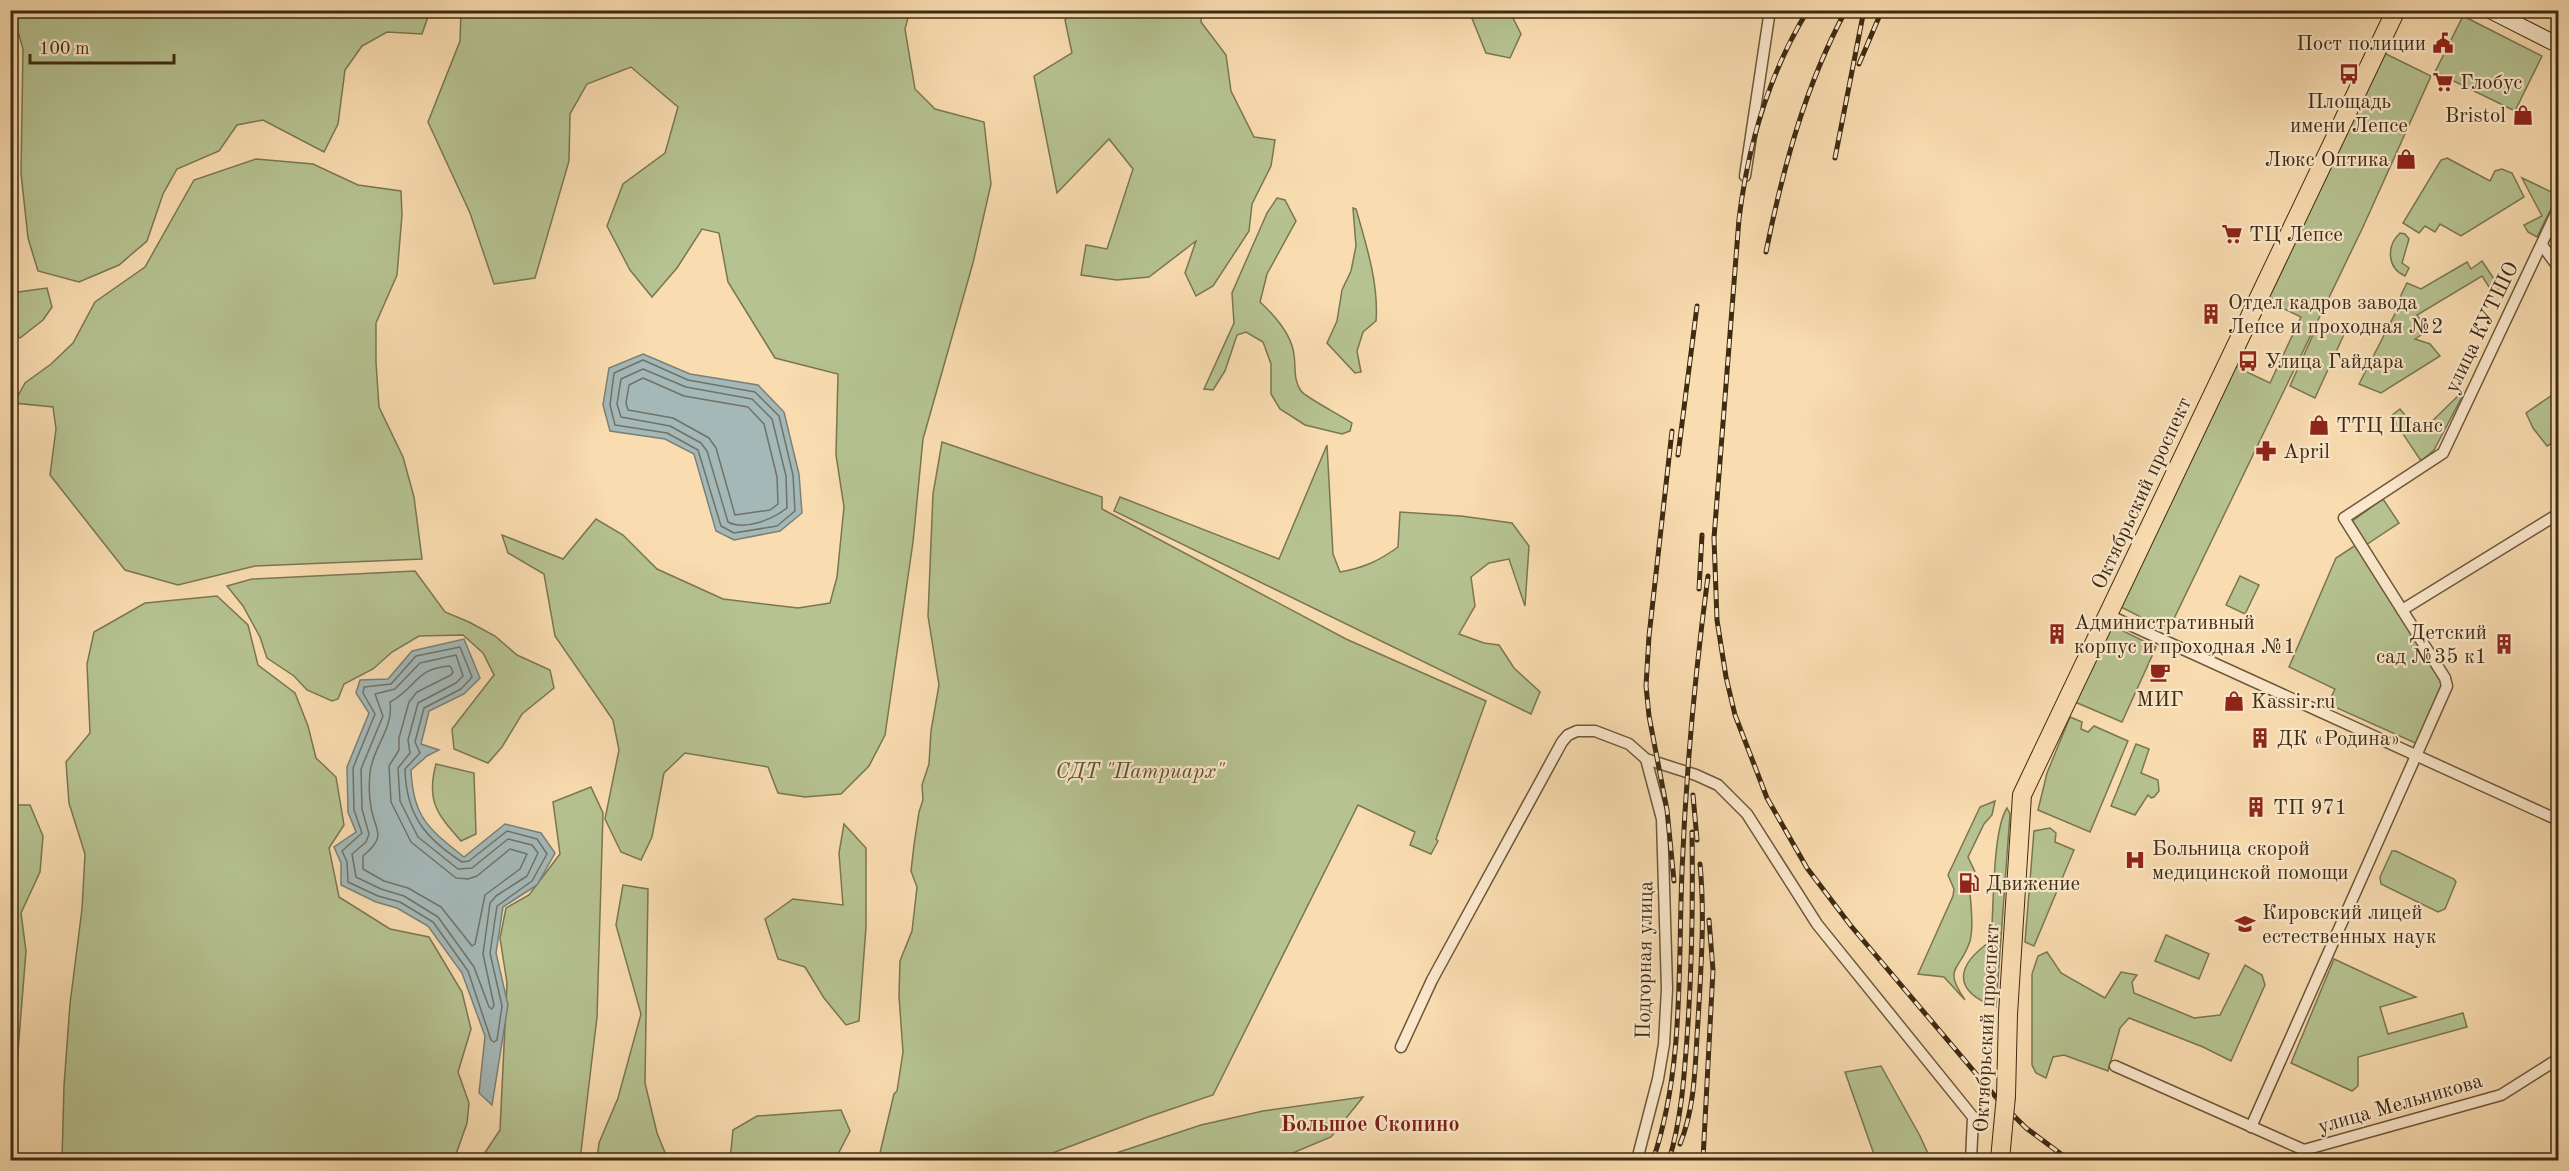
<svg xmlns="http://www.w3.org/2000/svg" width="2569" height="1171" font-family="'Old Standard TT',serif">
<rect width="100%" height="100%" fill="#f9dcb0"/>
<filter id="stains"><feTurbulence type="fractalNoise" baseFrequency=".00333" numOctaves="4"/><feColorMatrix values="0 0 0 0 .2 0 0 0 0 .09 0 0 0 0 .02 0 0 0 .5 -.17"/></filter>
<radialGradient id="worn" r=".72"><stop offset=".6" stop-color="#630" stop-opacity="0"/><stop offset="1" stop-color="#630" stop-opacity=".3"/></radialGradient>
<g fill="#b6c291" stroke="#7a7652" stroke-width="1.5">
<polygon points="910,10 905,29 915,89 935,109 984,122 991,184 973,263 923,439 913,542 885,735 869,766 841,794 805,797 778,793 768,767 685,753 664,773 652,837 641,860 621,852 605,819 619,750 613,720 555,636 544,574 508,553 502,535 563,559 596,519 623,535 657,569 723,599 798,608 830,603 837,577 844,507 836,455 838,374 775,358 728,282 719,233 702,229 677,268 652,297 630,270 607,226 623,184 665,153 678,107 631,67 587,84 570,114 569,161 535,278 494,284 470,213 428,122 460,41 461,11"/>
<polygon points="1072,10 1202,11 1201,22 1226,55 1231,91 1254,137 1275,140 1271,166 1252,204 1249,231 1213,286 1196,296 1185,273 1196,241 1149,277 1117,280 1081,275 1086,245 1107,249 1133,169 1109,139 1057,193 1034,76 1072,53 1065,20"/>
<polygon points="1509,10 1521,34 1510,58 1486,53 1469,11"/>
<polygon points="12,11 12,10 430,11 422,34 387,32 362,46 345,70 338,124 324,152 263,120 237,125 219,151 177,169 163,194 147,241 119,265 79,282 38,271 28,238 21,173 23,49"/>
<polygon points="2463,16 2542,56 2515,111 2435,72"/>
<polygon points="2380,51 2431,76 2363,227 2168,631 2117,605 2232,365 2270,383 2301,317 2264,299"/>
<polygon points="2447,158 2490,181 2495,171 2502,169 2512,173 2524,197 2461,236 2440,224 2435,232 2425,226 2419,233 2403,223 2441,160"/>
<polygon points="256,159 313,164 358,185 401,191 402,215 397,275 376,323 376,362 379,407 403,457 414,497 422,559 255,566 178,585 125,570 50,475 56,429 53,407 14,403 25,383 51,364 73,343 95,302 145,267 194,180"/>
<polygon points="2522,178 2558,195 2537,237 2528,232 2524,225 2542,216"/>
<path d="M1277,198l8,2 11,21 -29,53 -7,28c14,13 32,33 34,53 2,13 -1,24 7,36 4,6 41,25 51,32l-2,8 -8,3 -37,-9 -25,-16 -9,-15v-30l-8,-22 -17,-10 -9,3 -12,36 -12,19 -9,-1 30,-66 -2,-30 35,-80z"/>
<path d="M1353,208l3,1c10,35 23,75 20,112l-13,11 -6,19 4,21 -6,1 -28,-30 10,-22 5,-31 9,-19 5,-25z"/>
<path d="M2400,233l5,1 4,5 -7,24 7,5 -4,8c-18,-8 -19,-30 -5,-43z"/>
<polygon points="2482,261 2500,288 2493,293 2482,276 2417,315 2427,331 2415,339 2430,344 2440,356 2381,393 2359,384 2401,302 2401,295 2407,283 2421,289 2467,262 2471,269"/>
<polygon points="47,288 52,307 43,320 20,338 11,330 11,293"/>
<polygon points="2317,326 2329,332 2346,330 2315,398 2290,386"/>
<polygon points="2463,391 2464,393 2434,450 2421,461 2391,416 2400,409 2420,433"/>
<polygon points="2558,391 2558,440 2547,446 2533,428 2526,413"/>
<polygon points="942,442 1102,497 1102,509 1346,639 1486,701 1436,839 1438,841 1431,854 1410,845 1415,832 1358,805 1213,1095 1148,1117 1034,1160 866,1160 867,1158 879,1157 894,1094 897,1091 903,1052 899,996 900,961 912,931 917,887 911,871 914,845 919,812 923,800 922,785 929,764 931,731 939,685 928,616 933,494"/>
<path d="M1327,445l6,109 7,18c23,-4 39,-11 58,-25l2,-35 61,4 51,7 17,23 -4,60 -16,-47 -20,4 -18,14 4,29 -16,28 25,9 15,2 15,23 26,24 -9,22 -417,-203 6,-14 159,62z"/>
<polygon points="2383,499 2399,523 2363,547 2445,678 2422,746 2328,704 2335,689 2289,667 2336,558 2359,543 2348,524"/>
<polygon points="415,571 445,612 469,622 495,636 517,655 550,670 554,688 522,714 502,747 488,763 454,749 452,729 494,675 483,653 463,635 419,636 392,652 373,669 344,684 338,699 332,701 307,690 294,676 267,658 260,637 243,606 227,586 252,579"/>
<polygon points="2240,576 2259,585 2245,614 2226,605"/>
<polygon points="217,596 248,625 258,665 295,693 308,726 316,758 336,777 344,825 329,848 339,897 390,929 429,937 462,992 471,1029 458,1072 469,1103 467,1123 454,1160 62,1160 64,1086 70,1004 82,909 85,854 69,803 66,762 90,733 87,664 94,632 145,603"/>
<polygon points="2115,627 2156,647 2122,722 2075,702 2107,632"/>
<polygon points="2070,717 2082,722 2081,729 2088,732 2094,726 2128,741 2090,832 2038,810 2047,773"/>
<polygon points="2136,744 2149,749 2141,773 2158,780 2159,791 2154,797 2151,798 2148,795 2135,815 2111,806"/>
<path d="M436,764l38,9 2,61 -15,7c-24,-27 -35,-40 -25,-77z"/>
<polygon points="591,787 603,813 597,1017 580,1160 480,1160 500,1130 507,983 500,938 506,908 529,895 560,854 553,802"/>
<path d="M1995,801l-3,14 -8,9 -16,33 8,17 -14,-1 -1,19 9,1c1,15 4,34 0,48 -10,31 -28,25 -5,59l-21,-23 -26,-3 35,-78 1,-7 -6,-14 32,-68z"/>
<polygon points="11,805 30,805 43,836 40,872 21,913 26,951 11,1139"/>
<path d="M2007,808l3,6 -14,193c-45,-16 -40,-42 -5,-66 3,-31 1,-110 16,-133z"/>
<polygon points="844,824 866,848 866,927 859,1021 846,1025 824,998 805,967 778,959 765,919 793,899 843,905 839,853"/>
<polygon points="2050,828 2056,833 2055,842 2074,850 2034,946 2025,942 2034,831"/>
<polygon points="2392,851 2396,851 2454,879 2456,882 2445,909 2438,912 2381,884 2380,877"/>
<polygon points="623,885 648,889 645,1083 657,1133 668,1160 597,1160 599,1143 618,1098 641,1014 616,925"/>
<polygon points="2166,935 2209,954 2199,979 2155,961"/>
<polygon points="2047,952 2061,973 2105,998 2121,972 2137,975 2132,982 2134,993 2194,1018 2220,1015 2245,965 2262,975 2265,985 2231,1061 2203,1047 2129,1018 2120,1028 2108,1071 2064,1055 2053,1057 2046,1078 2036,1073 2032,1065 2032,974 2038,956"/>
<polygon points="2334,959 2416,997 2380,1007 2388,1034 2463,1013 2467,1027 2358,1057 2358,1086 2352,1091 2291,1063"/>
<polygon points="1881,1066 1920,1136 1931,1160 1876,1160 1845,1072"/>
<polygon points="1363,1097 1331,1137 1276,1160 1095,1160 1201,1125 1263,1111"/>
<polygon points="841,1110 850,1131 835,1160 730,1160 733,1130 757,1116"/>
</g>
<g fill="#a4b8b8" stroke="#7b8076" stroke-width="1.5">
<polygon points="643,354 690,374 758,385 784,412 799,474 802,513 780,531 734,540 716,531 694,454 665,439 610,431 603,405 609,368"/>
<path d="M464,639l16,39 -16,16 -35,17 -8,33 18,6 -12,6 -16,14c2,48 18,59 53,87l41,-33 36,9 14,20 -18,32 -34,22 -7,46 12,52 -16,100 -13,-12 6,-57 -23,-63 -34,-47 -31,-18 -21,-6 -35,-17v-22l-7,-16 22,-15 -8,-20 -1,-45 22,-54 -13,-20 4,-13 28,-1 24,-28z"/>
</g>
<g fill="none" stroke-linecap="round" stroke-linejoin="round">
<g stroke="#717265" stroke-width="1.5">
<polygon points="643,360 688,380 755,392 779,416 793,475 795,511 777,526 734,533 721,526 698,450 667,433 615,425 610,405 614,373"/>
<path d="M643,369l43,18 66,12 20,20 14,57 1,32c-14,11 -42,23 -59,14l-21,-71 -6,-8 -31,-17 -49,-9 -4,-13 4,-25z"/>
<polygon points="643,378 684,396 748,407 764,424 777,477 778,504 770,510 735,515 716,448 709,438 673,418 628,410 626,403 629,385"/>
<path d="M460,647l12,30 -11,12 -37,19 -9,34 5,11 -15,16c1,46 20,69 57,93l7,-1 38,-30 30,8 10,15 -15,27 -35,25 -7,47 12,53 -5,34 -3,2 -3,-2 -23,-69 -35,-49 -33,-20 -22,-6 -30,-14 -1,-20 -5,-11 20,-18 -8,-23 -1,-42 22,-54 -12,-21 1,-6 27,-3 25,-28z"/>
<polygon points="456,655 463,676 456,683 418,703 408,740 410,753 398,768 400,801 418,837 458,869 472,868 508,839 532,845 538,853 527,876 496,896 490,903 483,954 494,1005 492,1009 489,1007 474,967 438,917 404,896 381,889 356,877 352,854 366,842 369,834 362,809 361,769 383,716 375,694 395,689 420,663"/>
<path d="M450,666l3,6 -2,3 -34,17 -8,10 -10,36v12l-10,16 2,36 20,40 45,36 12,1 9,-3 33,-27 17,5 -7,15 -35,26 -10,49 -3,2 -31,-39 -33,-19 -24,-7 -21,-12v-13c25,-21 12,-24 8,-49 -2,-10 -2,-24 -1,-34 2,-25 24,-44 20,-71 27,-14 25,-34 60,-36z"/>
</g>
<g stroke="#6d573a" stroke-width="13">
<g id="street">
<polyline points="1745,176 1770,10"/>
<polyline points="2542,245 2558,267"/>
<polyline points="2402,610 2558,514"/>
<polyline points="2108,615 2558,820"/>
<polyline points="1401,1047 1432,980 1562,742 1568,735 1577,731 1595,731 1629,744 1646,759 1696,775 1718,785 1747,814 1817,924 1973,1117 1971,1160"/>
<polyline points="2115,1066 2304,1150 2501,1095 2558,1059"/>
<polyline points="2251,1127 2447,686 2445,678 2344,518 2443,453 2558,209"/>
<polyline points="1637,1160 1658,1079 1664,1044 1667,989 1662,819 1646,759"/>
</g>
</g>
<g stroke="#3e2b12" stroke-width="17">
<polyline id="secondary" points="2489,10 2558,45"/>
</g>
<g stroke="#3e2b12" stroke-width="20">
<g id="primary">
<polyline points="2006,1096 2008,1014 2022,795 2396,10"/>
<polyline points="2000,1160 2003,1127"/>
</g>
</g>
<use href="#street" stroke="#fbe8cc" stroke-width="10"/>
<use href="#secondary" stroke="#fbe8cc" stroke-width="15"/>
<use href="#primary" stroke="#f9dcb0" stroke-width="18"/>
<g stroke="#3e2b12" stroke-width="5">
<g id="rail">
<path d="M1808,10c-40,65 -60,135 -69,209l-25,319 3,82 9,57 9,38 32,83 40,70 44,58 149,176 26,26 43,32"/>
<polyline points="1859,64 1882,10"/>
<polyline points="1835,158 1864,10"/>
<path d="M1766,252c17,-84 39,-166 80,-242"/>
<polyline points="1672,431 1649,636 1646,686 1649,716 1667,810 1674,881"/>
<polyline points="1678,455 1697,306"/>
<polyline points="1699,589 1702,535"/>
<polyline points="1693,795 1697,840"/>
<path d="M1680,1144c16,-39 15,-83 18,-123 3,-53 7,-105 2,-157"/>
<polyline points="1703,1159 1713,970 1709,920"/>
<path d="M1653,1160c31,-91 25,-193 29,-289 4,-99 13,-197 26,-295"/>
<path d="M1669,1160c12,-39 15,-81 18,-122 5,-68 6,-137 5,-206"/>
</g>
</g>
<use href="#rail" stroke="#fbe8cc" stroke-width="3" stroke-dasharray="9" stroke-linecap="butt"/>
<g stroke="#3e2b12" stroke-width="20" stroke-linecap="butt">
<polyline id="primary-bridge" points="2003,1127 2006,1096"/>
</g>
<use href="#primary-bridge" stroke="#f9dcb0" stroke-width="18"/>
</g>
<defs>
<g id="civic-bare" transform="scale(1.62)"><path d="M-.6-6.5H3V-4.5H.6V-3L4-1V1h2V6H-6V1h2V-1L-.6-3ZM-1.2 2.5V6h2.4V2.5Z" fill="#8f2418" stroke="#fbe8cc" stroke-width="2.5" paint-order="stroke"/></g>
<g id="bus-bare" transform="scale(1.62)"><path d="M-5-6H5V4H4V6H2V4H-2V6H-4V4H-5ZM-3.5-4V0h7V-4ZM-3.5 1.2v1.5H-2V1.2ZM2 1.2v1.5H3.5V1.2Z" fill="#8f2418" stroke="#fbe8cc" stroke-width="2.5" paint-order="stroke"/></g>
<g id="supermarket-bare" transform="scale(1.62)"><path d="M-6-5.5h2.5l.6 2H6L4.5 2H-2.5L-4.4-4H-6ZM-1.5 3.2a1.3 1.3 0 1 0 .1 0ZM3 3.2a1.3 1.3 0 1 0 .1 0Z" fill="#8f2418" stroke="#fbe8cc" stroke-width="2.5" paint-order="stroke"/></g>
<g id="shop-bare" transform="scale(1.62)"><path d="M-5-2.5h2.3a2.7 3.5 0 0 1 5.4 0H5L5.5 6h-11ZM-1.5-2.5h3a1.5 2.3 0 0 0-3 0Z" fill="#8f2418" stroke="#fbe8cc" stroke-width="2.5" paint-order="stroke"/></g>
<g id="building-bare" transform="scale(1.62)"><path d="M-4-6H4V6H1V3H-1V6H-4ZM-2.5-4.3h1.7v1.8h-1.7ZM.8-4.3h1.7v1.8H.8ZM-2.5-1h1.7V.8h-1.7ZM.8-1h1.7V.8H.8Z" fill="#8f2418" stroke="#fbe8cc" stroke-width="2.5" paint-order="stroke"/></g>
<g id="pharmacy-bare" transform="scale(1.62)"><path d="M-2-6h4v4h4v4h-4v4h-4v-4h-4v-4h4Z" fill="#8f2418" stroke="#fbe8cc" stroke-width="2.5" paint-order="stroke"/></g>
<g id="cafe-bare" transform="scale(1.62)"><path d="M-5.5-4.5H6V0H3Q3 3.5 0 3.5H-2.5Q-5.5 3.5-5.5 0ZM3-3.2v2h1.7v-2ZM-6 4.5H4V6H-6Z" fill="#8f2418" stroke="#fbe8cc" stroke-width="2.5" paint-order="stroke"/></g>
<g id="hospital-bare" transform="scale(1.62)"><path d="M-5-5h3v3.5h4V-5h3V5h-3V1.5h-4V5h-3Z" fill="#8f2418" stroke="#fbe8cc" stroke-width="2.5" paint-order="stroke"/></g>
<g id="fuel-bare" transform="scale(1.62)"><path d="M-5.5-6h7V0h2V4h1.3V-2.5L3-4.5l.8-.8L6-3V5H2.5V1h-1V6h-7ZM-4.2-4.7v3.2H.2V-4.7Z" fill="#8f2418" stroke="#fbe8cc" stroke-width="2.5" paint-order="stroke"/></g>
<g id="school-bare" transform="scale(1.62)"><path d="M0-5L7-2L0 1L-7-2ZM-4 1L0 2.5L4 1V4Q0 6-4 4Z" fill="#8f2418" stroke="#fbe8cc" stroke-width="2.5" paint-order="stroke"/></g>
</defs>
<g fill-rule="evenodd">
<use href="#civic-bare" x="2443" y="43"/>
<use href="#bus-bare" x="2349" y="74"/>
<use href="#supermarket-bare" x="2443" y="82"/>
<use href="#shop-bare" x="2523" y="115"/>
<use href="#shop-bare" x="2406" y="159"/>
<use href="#supermarket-bare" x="2232" y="234"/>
<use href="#building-bare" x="2211" y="314"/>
<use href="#bus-bare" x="2248" y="361"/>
<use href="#shop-bare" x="2319" y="425"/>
<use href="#pharmacy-bare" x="2266" y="451"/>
<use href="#building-bare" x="2057" y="634"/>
<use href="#building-bare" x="2504" y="644"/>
<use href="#cafe-bare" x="2160" y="672"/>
<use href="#shop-bare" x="2234" y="701"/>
<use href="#building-bare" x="2260" y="738"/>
<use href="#building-bare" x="2256" y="807"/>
<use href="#hospital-bare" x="2135" y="860"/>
<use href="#fuel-bare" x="1969" y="883"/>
<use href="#school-bare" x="2245" y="924"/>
</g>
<g text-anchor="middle" stroke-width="4.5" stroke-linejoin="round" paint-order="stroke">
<g font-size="21" fill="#3e2b12" stroke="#fbe8cc" text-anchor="start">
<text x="2426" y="50" text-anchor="end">Пост полиции</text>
<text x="2460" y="89">Глобус</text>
<text x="2349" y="108" text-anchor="middle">Площадь<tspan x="2349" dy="24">имени Лепсе</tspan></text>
<text x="2506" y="122" text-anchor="end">Bristol</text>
<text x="2389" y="166" text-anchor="end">Люкс Оптика</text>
<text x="2249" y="241">ТЦ Лепсе</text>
<text x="2228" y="309">Отдел кадров завода<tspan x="2228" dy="24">Лепсе и проходная №2</tspan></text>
<text x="2265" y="368">Улица Гайдара</text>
<text x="2336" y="432">ТТЦ Шанс</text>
<text x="2283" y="458">April</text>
<text x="2074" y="629">Административный<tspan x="2074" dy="24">корпус и проходная №1</tspan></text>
<text x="2487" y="639" text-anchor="end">Детский<tspan x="2487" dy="24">сад №35 к1</tspan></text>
<text x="2160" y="706" text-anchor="middle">МИГ</text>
<text x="2251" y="708">Kassir.ru</text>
<text x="2277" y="745">ДК «Родина»</text>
<text x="2273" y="814">ТП 971</text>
<text x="2152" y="855">Больница скорой<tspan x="2152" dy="24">медицинской помощи</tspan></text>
<text x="1986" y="890">Движение</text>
<text x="2262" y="919">Кировский лицей<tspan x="2262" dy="24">естественных наук</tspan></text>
</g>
<g font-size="21" fill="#3e2b12" stroke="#fbe8cc">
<text transform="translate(2481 327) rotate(-64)" y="7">улица КУТШО</text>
<text transform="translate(2141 493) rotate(-65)" y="7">Октябрьский проспект</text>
<text transform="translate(1644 960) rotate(-89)" y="7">Подгорная улица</text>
<text transform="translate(1986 1028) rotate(-87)" y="7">Октябрьский проспект</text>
<text transform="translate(2400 1103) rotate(-16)" y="7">улица Мельникова</text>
</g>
<g font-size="21" font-style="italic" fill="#5c5132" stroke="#fbe8cc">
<text x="1140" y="778">СДТ "Патриарх"</text>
</g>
<g font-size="22" font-weight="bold" fill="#7a1f14" stroke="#fbe8cc">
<text x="1370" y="1131">Большое Скопино</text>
</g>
</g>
<rect width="2569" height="1171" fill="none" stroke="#f9dcb0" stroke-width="36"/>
<rect x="12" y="12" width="2545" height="1147" fill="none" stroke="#3e2b12" stroke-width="3"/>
<rect x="18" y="18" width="2533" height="1135" fill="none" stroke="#3e2b12" stroke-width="1.5"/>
<path d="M30 54v9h144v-9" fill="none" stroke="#3e2b12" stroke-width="3"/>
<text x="39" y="54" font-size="18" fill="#3e2b12" stroke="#fbe8cc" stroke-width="4.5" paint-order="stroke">100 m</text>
<rect width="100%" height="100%" filter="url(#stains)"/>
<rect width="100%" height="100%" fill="url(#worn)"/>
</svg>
